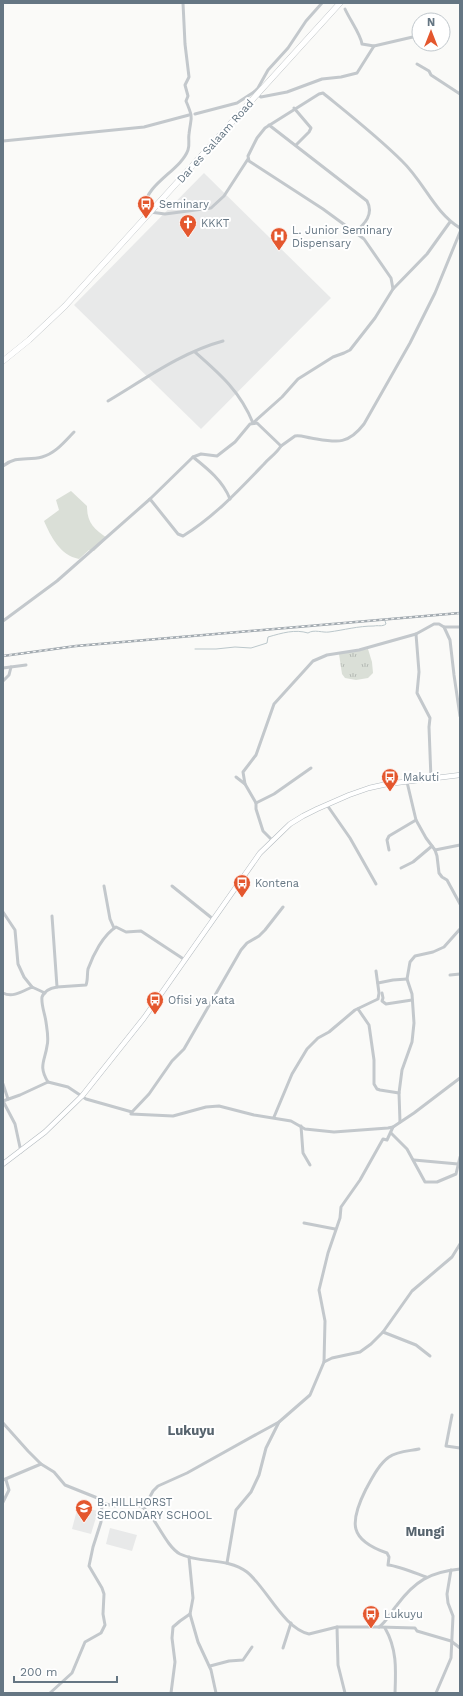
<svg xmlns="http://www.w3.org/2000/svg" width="463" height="1696" font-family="'Work Sans',sans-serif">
<defs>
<pattern id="park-tufts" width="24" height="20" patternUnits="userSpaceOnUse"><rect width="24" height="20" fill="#dadfd7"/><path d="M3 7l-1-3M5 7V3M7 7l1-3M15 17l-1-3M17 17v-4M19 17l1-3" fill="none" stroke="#b4b9b4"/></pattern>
</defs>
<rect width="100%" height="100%" fill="#fafaf8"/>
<g fill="#e8e9e9">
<polygon points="204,173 331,298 201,429 74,305"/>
<polygon points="78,1506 98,1511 91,1534 72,1529"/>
<polygon points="110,1528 137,1535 132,1551 106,1544"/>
</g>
<path fill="#dadfd7" d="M71,491l16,15c0,17 7,23 20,32l-13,13 -5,-1 -10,9c-19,-4 -28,-22 -35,-38l15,-11 -3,-10z"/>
<polygon fill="url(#park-tufts)" points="368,649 372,662 373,673 368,678 356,680 345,678 342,674 339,654"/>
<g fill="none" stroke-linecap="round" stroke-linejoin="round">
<path stroke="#bbc7cb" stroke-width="1" d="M195,649h21l19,-2 16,1 16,-5 1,-6c14,-4 27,-8 40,-4 6,-4 15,0 21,-1 15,-2 29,-6 45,-6 4,-1 8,1 12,-2l-1,-3"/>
<g stroke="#b3babf" stroke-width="5.5">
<polyline id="secondary" points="3,1164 45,1132 82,1096 144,1018 260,853 290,824 303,816 317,809 349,795 369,788 387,784 460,775"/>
</g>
<g stroke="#b4b9bd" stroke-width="6">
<polyline id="highway" points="3,361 29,340 65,306 340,3"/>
</g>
<g stroke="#c3c8cc" stroke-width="3">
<path d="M183,3l2,41 4,33 -4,8 3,11 -2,5c8,19 5,15 3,33 -1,6 1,10 -1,16 -7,20 -42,34 -43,56l5,6 15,2 46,-6 13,-12 24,-37"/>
<path d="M345,9c5,11 16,26 17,35l12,2"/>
<polyline points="417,64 429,71 431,75 460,94"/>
<polyline points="254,92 258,88 268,70 288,48 306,21 322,3"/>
<polyline points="294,108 311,128 309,132 296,145"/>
<polyline points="195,114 237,103 254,92 261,97 287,92 322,79 341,77 357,73 374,46 417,36"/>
<path d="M269,125l98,76c7,13 -2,23 -12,31"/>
<polyline points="3,141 144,127 189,115"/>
<polyline points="393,289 427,254 450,222"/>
<path d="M195,352c25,22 45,39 58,71"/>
<path d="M108,401c37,-22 74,-49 115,-60"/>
<path d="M253,423l29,-26 16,-18 35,-22 11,-4 6,-3 25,-32 18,-29 -2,-11 -27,-39 -41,-30 -74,-48 -1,-5 9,-18 8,-10 54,-34 4,-1c27,22 55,44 79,68 22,21 32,51 58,67"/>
<path d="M193,457c15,12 30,24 37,42"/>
<path d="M3,466c14,-11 24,-5 39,-9 14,-4 23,-16 32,-25"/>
<path d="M150,499l28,35 5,2c31,-19 56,-46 81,-72 6,-7 12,-10 17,-18"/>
<path d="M3,621l54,-40 93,-82 43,-42 8,-3 16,2 18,-14 15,-18 7,-1 24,23 14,-10c5,-1 10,1 16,2 25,4 36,8 53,-14l46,-81 25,-50 25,-61"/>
<polyline points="444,627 450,640 454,675 460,716"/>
<polyline points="416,634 419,672 417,693 430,718 429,727 431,779"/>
<polyline points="3,668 26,665"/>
<polyline points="3,681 9,675 11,667"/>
<polyline points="236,777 245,784"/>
<polyline points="407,782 416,820 426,838 435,850 437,856 439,873 442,877 447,880 460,904"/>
<polyline points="256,803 274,794 311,768"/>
<polyline points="327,805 350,838 376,884"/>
<polyline points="273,841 263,831 256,809 256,803 245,784 243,772 256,755 274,704 313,661 327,655 359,650 416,634 434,624 439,624 444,627 460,627"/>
<polyline points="389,850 387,840 389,836 416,820"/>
<polyline points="435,850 460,845"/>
<polyline points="401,868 413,862 432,846"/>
<polyline points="104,886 110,919 114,928"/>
<polyline points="172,886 213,919"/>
<polyline points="3,912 15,930 18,964 24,977 32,987"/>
<polyline points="450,975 460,974"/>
<polyline points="378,983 393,980 407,979"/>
<path d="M57,987l29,-2c2,-5 1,-11 2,-16 5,-14 15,-34 28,-42l10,5 15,-1 44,29"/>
<path d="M3,993c10,5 20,-2 29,-6l13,6"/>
<polyline points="382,993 383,998 382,1001 386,1004 412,1000"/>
<polyline points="358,1009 369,1025 374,1060 374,1084 377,1089 380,1090 399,1093"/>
<path d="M48,1082c-10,-16 -3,-21 -1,-36 2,-7 0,-17 -1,-24 -1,-8 -5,-17 -4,-25 2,-6 9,-9 15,-10l-5,-71"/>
<polyline points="3,1084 8,1099"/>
<polyline points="3,1101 20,1095 48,1082 68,1087 86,1099 132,1112 131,1114 173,1116 206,1107 219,1106 254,1115 291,1121 305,1129 334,1132 388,1128 393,1127 414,1113 460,1078"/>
<polyline points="3,1101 15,1124 21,1152"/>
<polyline points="132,1112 149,1094 172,1061 184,1049 241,950 247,943 259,936 265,930 283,907"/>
<polyline points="274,1117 292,1074 307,1049 318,1038 329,1032 355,1010 378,999 379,993 376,971"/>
<polyline points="400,1122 399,1093 402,1070 412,1042 414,1023 412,994 407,979 410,962 415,956 433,952 444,947 460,929"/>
<polyline points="301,1126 303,1153 310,1165"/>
<polyline points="391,1133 407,1149 425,1182 437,1182 456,1174 460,1157"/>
<polyline points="414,1160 458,1164"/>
<polyline points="304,1223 335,1229"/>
<polyline points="383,1332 416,1345 430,1356"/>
<polyline points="324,1362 332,1358 360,1352 371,1344 383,1332 412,1291 452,1257 460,1244"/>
<polyline points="452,1415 446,1446 460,1448"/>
<path d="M3,1423l25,28 13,13 13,8 11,13 35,14 2,4c4,1 8,2 12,3 9,0 19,-3 28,1 12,6 23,39 38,47 21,10 47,3 67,18 19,15 37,57 62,62l28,-7h42c8,-6 12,-15 18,-22 18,-24 33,-33 63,-36"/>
<path d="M419,1449c-9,2 -22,2 -30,8 -10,7 -17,21 -23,32 -17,34 -17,51 21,64l2,4 -1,8c11,1 27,8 38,12"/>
<polyline points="3,1480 41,1464"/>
<polyline points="3,1502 9,1490 6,1480"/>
<polyline points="144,1508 153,1491 158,1486 187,1473 257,1434 279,1422 310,1395 324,1362 325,1321 319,1290 328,1253 340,1218 341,1207 360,1180 383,1139 387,1140 393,1127"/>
<polyline points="227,1563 236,1510 251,1492 259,1475 266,1448 279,1422"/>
<polyline points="190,1614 198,1642 211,1670 216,1693"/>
<polyline points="337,1627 338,1665 345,1693"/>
<polyline points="379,1627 415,1628 417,1631 451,1641 460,1648"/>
<path d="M385,1628c12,21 11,41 10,65"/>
<polyline points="283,1648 291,1623"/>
<polyline points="210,1666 229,1661 243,1660 252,1647"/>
<polyline points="50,1693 72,1673 85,1642 101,1633 105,1625 103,1614 104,1594 102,1588 89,1566 93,1547 101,1522 102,1503"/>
<polyline points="171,1693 175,1662 172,1638 173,1627 180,1621 190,1614 193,1598 189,1557"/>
<polyline points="436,1693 451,1658 453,1616 448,1603 447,1594 451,1570"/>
</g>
<use href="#secondary" stroke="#fff" stroke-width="4.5"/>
<use href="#highway" stroke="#fff" stroke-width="5.5"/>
<g stroke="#a2aab0" stroke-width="2.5">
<polyline id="rail" points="3,656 76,646 460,613"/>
</g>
<use href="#rail" stroke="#fff" stroke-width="1" stroke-dasharray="3" stroke-linecap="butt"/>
</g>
<defs>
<g id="bus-pin" transform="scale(0.9)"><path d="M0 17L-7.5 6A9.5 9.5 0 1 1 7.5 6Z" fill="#e4572e" stroke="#fff"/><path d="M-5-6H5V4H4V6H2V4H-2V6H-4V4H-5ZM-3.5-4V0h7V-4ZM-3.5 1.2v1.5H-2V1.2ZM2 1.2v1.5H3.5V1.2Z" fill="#fff"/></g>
<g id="church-pin" transform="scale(0.9)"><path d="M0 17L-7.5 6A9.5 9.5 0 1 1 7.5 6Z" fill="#e4572e" stroke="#fff"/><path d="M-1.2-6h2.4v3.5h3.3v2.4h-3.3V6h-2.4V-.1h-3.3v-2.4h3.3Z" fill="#fff"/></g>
<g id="hospital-pin" transform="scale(0.9)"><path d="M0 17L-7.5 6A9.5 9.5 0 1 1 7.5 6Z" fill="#e4572e" stroke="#fff"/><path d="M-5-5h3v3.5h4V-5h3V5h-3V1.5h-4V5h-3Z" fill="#fff"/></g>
<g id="school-pin" transform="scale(0.9)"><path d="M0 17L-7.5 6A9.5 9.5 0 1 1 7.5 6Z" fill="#e4572e" stroke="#fff"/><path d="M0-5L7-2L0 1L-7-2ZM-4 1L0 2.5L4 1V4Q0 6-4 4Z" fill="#fff"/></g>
</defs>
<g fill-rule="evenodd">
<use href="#bus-pin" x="146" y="204"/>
<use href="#church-pin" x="188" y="223"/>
<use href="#hospital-pin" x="279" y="236"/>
<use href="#bus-pin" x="390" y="777"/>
<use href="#bus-pin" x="242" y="883"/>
<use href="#bus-pin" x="155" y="1000"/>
<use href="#school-pin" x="84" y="1508"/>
<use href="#bus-pin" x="371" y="1614"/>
</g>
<g text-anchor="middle" stroke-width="4" stroke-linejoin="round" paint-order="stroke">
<g font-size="11" fill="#657683" stroke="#fff">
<text transform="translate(215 141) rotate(-48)" y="4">Dar es Salaam Road</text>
</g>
<g font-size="11" fill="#657683" stroke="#fff" text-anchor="start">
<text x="159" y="208">Seminary</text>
<text x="201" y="227">KKKT</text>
<text x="292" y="234">L. Junior Seminary<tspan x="292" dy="13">Dispensary</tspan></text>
<text x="403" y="781">Makuti</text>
<text x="255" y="887">Kontena</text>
<text x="168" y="1004">Ofisi ya Kata</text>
<text x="97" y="1506">B. HILLHORST<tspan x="97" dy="13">SECONDARY SCHOOL</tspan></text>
<text x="384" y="1618">Lukuyu</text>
</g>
<g font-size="13" font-weight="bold" fill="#57646e" stroke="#fff">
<text x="191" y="1435">Lukuyu</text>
<text x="425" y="1536">Mungi</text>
</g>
</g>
<rect width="463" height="1696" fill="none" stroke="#657683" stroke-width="8"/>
<g transform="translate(431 32)"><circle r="19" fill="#ffffff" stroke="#c1c8cd"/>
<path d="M0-3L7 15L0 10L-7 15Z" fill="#e4572e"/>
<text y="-6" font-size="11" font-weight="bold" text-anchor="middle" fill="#657683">N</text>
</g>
<path d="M14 1676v6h103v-6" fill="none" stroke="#657683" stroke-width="2"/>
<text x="20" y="1676" font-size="12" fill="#657683" stroke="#ffffff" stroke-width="3" paint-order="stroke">200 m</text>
</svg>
